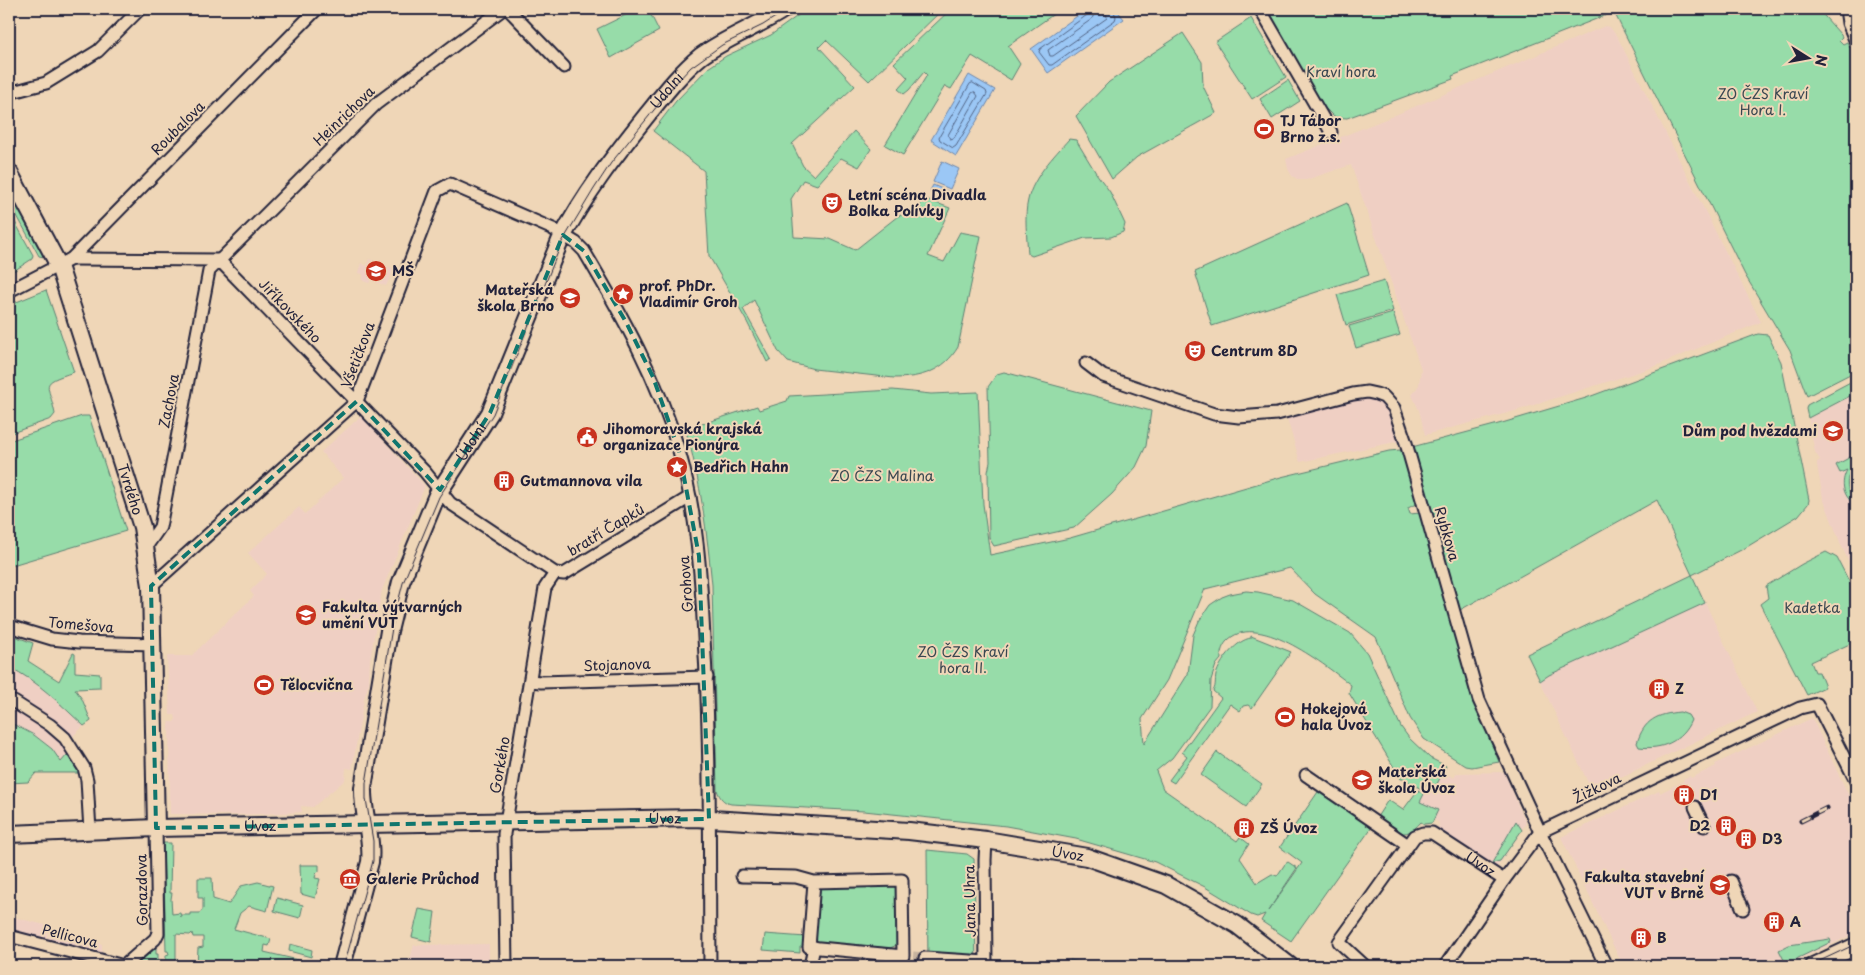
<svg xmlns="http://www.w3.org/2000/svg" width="1865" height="975" font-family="'Playpen Sans',sans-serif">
<rect width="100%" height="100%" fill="#efd6b7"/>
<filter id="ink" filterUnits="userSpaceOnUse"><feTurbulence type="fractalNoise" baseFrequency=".02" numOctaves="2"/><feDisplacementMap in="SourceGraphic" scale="10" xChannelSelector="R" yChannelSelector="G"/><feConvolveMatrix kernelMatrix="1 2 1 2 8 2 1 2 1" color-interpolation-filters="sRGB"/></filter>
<g filter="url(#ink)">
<g fill="#efcfc3">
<polygon points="1605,26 1610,27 1618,38 1761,322 1651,368 1515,411 1425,435 1419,410 1412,395 1419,385 1421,369 1351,165 1306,180 1299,180 1292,176 1288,169 1286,159 1388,118"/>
<polygon points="369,259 394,269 386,286 371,280 369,283 363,281 363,274 358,273 361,263 367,266"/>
<polygon points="1359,396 1370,396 1387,404 1400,441 1300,462 1286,415"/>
<polygon points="1850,396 1856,409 1856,577 1841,545 1823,498 1817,465 1817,462 1820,460 1815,452 1808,418"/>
<polygon points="361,416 425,486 382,590 370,660 369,683 364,699 352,769 346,768 345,780 313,807 301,806 302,812 236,815 170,814 169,722 174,722 176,719 175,715 170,715 167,656 191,656 254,596 250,591 267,574 248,553 299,507 305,514 343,478 321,452"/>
<polygon points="1692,575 1757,712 1592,791 1527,654"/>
<polygon points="9,667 22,674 47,692 84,726 74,735 67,755 61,763 57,759 52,749 34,735 9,722"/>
<polygon points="1812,718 1856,811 1856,933 1785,966 1623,966 1561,837 1659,791 1660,793 1684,781 1683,779 1690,776 1691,778 1716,766 1715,764"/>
<polygon points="1443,772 1454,778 1457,773 1504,772 1526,823 1496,869 1438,831 1439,823 1433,819 1438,810 1420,802 1424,794 1422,792 1427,782 1436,786"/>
<polygon points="9,916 49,926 46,940 9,931"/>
<polygon points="50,932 81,939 79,948 48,940"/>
<polygon points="83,938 93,939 93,942 102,944 102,952 82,948"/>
<polygon points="489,944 489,966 408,966 414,945"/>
</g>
<g fill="#97dca9" stroke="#5c7f72">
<polygon points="638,9 648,9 659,31 611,58 597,29"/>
<path d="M807,9h136l-74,72 -43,-41 -7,7 36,39 -63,58 11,22 11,10 40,-45 17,18 -12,18 -18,-9 -24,27 -14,-5 -12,19 3,38 36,2 25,11 43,-34 20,-5 5,-13 27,10 -22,48 16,6 16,-30 21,4 -23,111c-14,24 -37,31 -64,31l-80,-9 -26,-7 -10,-11 -24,-51 -11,9 28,50 -4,3 -20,-40 -38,-66 -5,-85 -51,-40 23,-30 32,-33 18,-12 45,-21z"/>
<polygon points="951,9 1061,9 1008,46 1020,64 1011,80 972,56 951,89 945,86 903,155 885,145 927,75 924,72 909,90 904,94 898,89 908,78 894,63"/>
<polygon points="1267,9 1818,9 1841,35 1842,37 1839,40 1843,44 1847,42 1856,60 1856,371 1807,396 1790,350 1745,275 1614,12 1452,76 1453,79 1347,118 1334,117 1322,105"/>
<polygon points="1251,18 1286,77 1252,99 1215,42"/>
<polygon points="1183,33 1202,62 1203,86 1216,113 1137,157 1112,179 1076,116 1109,82"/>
<polygon points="1288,80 1300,101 1272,119 1260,99"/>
<path d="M1069,139l7,1 20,33 14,19 15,32 -2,8 -12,5 -26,1 -53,18 -4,-2c-1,-17 -4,-38 0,-54 5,-23 26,-44 41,-61z"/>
<polygon points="9,185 44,250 44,257 39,256 9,201"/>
<polygon points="1347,203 1369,275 1212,326 1195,272"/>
<polygon points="9,211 33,255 32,259 9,274 11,243"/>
<polygon points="1384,281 1393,311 1346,325 1337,295"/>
<path d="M46,290l28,82c-37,12 -25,10 -19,42l-4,5 -42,15v-129z"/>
<polygon points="1393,313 1400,335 1356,348 1349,326"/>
<polygon points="1758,334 1768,335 1781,362 1809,500 1808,504 1798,516 1745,548 1692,575 1705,603 1549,675 1540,681 1527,654 1692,575 1657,500 1460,610 1457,609 1412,447 1502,423 1586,398"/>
<polygon points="1004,372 1151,411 1146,446 1136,467 1112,494 1074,528 994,546 989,538 988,472 990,462 988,387 997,374"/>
<polygon points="1856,379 1856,409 1850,396 1808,418 1806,409 1807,405"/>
<path d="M893,390l38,4 47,-2 5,112 7,51 80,-17 211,-61 108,-26 11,-1 3,1 15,52 -10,5 2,6 10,-1 55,190 24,59 -27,5 -6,-1 -42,-27 -14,-21 -34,-81 -61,-43 -25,-26 -85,21 -38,91 -25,39 2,25 44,-70 5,-39 6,-14 11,-16 12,-8 8,-3 16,-3 12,1 35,8 57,33 17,20 34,74 8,11 21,20 16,8 -10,20 -8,-4 -5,8 -19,-11h-3l-52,-86 2,-8c-24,-18 -91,-73 -122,-46 -6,5 -9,13 -8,20l-5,6 -5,15 -1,26 -38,52 -16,13 7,18 74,52 3,-4 9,7 -9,14 17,25 15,-9 5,2 8,-12 3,-2 9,6 -29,43 34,-48 -22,-16 40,-58 52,38 -81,114 -30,-20 4,-7 -8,3 -6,-2 -46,-28 -50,-25 -79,-23 -70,-13 -142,-15 -133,-7c-8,-2 -11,-6 -14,-14l-5,-205c-5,-52 -11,-103 -26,-154l7,-2v-2l64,-21 2,4 28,-9 2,-5z"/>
<polygon points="82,416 89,416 126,531 9,566 9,441"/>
<path d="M1856,454v10c-11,12 -12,26 0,37v4c-13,-8 -16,-22 -9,-35l-7,3 -4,-8z"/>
<polygon points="1826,552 1837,558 1856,595 1856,641 1811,662 1815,672 1819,672 1825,687 1807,695 1760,604 1768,598 1766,586 1802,564"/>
<path d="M9,634l24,9 -5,18 31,20 14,-28 2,1v18l25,2v14l-25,1 7,10 9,22 -7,5c-24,-22 -46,-45 -75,-59z"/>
<path d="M1251,636l40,16 -39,56 -4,-3 -5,1 -3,5 -10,-7 -56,79 -5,-3 18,-24 -5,-4 39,-54 -8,-7c4,-6 1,-12 4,-19 5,-13 20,-32 34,-34z"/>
<path d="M1680,712l8,3 3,5c-9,22 -30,30 -52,27l-2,-4c7,-23 20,-29 43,-31z"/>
<polygon points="9,722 34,735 52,749 61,762 67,755 79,773 36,773 28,782 9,783"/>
<polygon points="1217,752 1262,784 1246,807 1201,775"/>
<path d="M1418,790l6,4 -4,8 18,8 -6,13 -8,1 -3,-2c-18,21 -27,8 -44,-5l11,-17 15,10z"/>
<polygon points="1516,821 1522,830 1500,861 1492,863"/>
<polygon points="163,843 171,843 170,893 172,893 171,899 172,914 180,913 181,917 181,915 190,915 190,913 200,913 203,909 203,898 198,898 198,878 212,878 213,899 229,904 241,886 258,882 273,886 267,911 249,906 240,913 234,929 271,939 269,946 265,945 264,952 324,966 242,966 221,961 219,966 197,966 198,948 203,947 203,937 193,937 192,933 190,935 176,934 176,966 166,966 166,955 169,954 168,951 166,951"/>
<polygon points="927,850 967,854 974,859 976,966 928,966"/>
<polygon points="300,865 319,865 319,871 316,874 315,878 320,879 315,898 301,894"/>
<polygon points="895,885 898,886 899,941 897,945 890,948 847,944 843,947 820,943 815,939 818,890 822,886"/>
<polygon points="277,898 303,905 300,918 274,911"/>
<polygon points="419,909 435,912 431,942 412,937"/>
<polygon points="765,934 806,937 805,947 800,947 800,953 763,950"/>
<polygon points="1830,939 1831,942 1786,964 1779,950 1789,945"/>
<polygon points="290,944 312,950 311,957 289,951"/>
<polygon points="156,948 156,954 158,954 158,966 135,966"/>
<polygon points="1070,960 1102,966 1069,966"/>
</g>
<g fill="#9bc7f5" stroke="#6b85ab">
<polygon points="1087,9 1116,9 1124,19 1048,73 1031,49"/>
<polygon points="969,75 995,90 956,156 931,140"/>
<polygon points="942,161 959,169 950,189 933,182"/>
<polygon points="933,185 949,192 946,198 930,191"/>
</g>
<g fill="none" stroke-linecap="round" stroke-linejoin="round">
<g stroke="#526485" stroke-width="1">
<polyline points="1090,9 1087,15 1040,49 1039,52 1049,65 1052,65 1115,20 1116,17 1113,9"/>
<polyline points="1096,9 1092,19 1048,50 1050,56 1053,56 1107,18 1106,9"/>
<polygon points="973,83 986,91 987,94 956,146 953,148 940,140 939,137 970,84"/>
<polygon points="975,92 978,96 954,138 950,139 948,135 972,93"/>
</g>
<polyline stroke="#c6b29e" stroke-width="11" stroke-dasharray="11 5.5" stroke-linecap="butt" points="913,957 925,958"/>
<g stroke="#22223b" stroke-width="15">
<g id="street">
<polyline points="508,9 564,67"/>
<polyline points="1260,9 1331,132"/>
<polyline points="1846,9 1848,23 1856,42"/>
<polyline points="9,93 46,83 98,51 140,9"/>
<polyline points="71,259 219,260 425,472 450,503 555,573 564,574 690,497"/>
<polyline points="9,291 71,259 317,9"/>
<polyline points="1086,363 1103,376 1214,414 1239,417 1277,414 1353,394 1367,392 1376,394 1384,397 1394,408 1406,443 1479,700 1540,832 1606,966"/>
<polyline points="146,547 160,527 209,271 376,104 503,9"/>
<path d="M151,586l206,-185 80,-210 13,-7 103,45 23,14 8,8c38,64 74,128 95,200 18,61 22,124 25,187 7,109 5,219 6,328"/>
<polyline points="9,626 52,639 79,642 152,644"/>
<polyline points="530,681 541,682 707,677"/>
<polyline points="9,701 14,702 50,725 65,738 84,768 87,780 90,831"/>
<polyline points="1306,775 1408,845"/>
<polyline points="1695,807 1704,826"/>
<polyline points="742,876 796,877 814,882 902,880 903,956 809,947 814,882"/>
<polyline points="1731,881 1743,909"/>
<polyline points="9,936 124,966"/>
<polyline points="925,958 986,962"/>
<polyline points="124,966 155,939 158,933 156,828"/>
<polyline points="506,966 504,834 545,588 555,573"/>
<polyline points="810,966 814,947"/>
<polyline points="986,966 985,860 986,840"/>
<path id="s1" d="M1365,966l-26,-24 76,-106 8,-3h9l72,47"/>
<polyline points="1445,966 1504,880 1540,832 1800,708 1817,704 1856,781"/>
</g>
</g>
<g stroke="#22223b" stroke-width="20">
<g id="secondary">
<path id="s2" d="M9,172l50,94 83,261 9,59 5,242"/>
<path id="s3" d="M9,834l147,-6 539,-10 214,13 77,9 101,17 79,28 71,40 53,41"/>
<path id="s4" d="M342,966l28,-104c3,-25 -8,-49 -7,-74l26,-157 12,-49 36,-87 53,-82 70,-172c24,-46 55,-86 87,-126 17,-21 33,-42 54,-59 26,-19 56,-29 83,-47"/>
<polyline points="1813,966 1856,946"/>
</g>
</g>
<use href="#street" stroke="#efd6b7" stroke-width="11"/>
<use href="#secondary" stroke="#efd6b7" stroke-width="16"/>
<g stroke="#22223b" stroke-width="1">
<polyline points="344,966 373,861 373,841 366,799 366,783 393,622 403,583 439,497 493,414 562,242 594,189 611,163 675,84 691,67 722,45 763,25 788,9"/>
<polyline points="1809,966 1856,944"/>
</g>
<g stroke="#22223b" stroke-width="5">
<polyline id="rail" points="1801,821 1827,808"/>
</g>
<use href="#rail" stroke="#efd6b7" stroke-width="3" stroke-dasharray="9" stroke-linecap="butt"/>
</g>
</g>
<path fill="none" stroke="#0f766e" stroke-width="4" stroke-dasharray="10 6" stroke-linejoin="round" d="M563,235l21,16 42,71 27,55 26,74 20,105 10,263 -553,9 -5,-242 206,-185 83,89 50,-77z"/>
<defs>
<g id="stadium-disc" transform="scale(1.125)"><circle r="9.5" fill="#c8321e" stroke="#efd6b7"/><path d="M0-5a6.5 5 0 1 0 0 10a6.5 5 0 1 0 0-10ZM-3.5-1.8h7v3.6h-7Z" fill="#fff"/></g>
<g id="theatre-disc" transform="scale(1.125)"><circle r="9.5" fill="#c8321e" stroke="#efd6b7"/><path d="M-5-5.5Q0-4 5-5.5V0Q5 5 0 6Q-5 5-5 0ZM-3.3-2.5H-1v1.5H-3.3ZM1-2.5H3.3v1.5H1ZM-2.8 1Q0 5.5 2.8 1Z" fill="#fff"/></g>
<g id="school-disc" transform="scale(1.125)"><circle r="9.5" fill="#c8321e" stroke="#efd6b7"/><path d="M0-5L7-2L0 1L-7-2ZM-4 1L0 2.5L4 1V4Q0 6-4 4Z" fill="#fff"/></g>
<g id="sight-disc" transform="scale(1.125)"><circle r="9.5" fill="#c8321e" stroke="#efd6b7"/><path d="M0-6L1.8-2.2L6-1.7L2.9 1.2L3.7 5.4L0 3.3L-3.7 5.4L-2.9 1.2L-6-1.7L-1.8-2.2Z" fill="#fff"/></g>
<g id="civic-disc" transform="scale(1.125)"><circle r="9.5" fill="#c8321e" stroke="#efd6b7"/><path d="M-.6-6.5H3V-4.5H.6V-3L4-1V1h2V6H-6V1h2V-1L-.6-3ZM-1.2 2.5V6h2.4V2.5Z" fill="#fff"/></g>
<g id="building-disc" transform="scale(1.125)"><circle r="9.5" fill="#c8321e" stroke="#efd6b7"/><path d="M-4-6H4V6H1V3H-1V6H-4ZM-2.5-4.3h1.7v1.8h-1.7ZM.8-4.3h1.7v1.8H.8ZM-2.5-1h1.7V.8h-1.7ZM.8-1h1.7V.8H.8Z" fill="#fff"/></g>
<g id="university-disc" transform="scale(1.125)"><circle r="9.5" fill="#c8321e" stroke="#efd6b7"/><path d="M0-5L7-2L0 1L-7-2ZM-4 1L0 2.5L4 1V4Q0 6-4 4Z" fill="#fff"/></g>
<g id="museum-disc" transform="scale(1.125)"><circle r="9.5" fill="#c8321e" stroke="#efd6b7"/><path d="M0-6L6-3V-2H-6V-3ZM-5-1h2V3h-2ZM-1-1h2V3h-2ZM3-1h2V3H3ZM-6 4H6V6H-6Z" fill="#fff"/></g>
</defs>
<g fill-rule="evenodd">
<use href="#stadium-disc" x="1264" y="129"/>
<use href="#theatre-disc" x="832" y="203"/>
<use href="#school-disc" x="376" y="271"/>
<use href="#sight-disc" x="623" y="294"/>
<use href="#school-disc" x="570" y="298"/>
<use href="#theatre-disc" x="1195" y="351"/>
<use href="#school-disc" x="1833" y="431"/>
<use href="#civic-disc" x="587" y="437"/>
<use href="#sight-disc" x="677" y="467"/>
<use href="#building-disc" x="504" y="481"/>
<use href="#university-disc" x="306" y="615"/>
<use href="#stadium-disc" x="264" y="685"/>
<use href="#building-disc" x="1659" y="689"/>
<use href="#stadium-disc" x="1285" y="717"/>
<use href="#school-disc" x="1362" y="780"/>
<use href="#building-disc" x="1684" y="795"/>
<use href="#building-disc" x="1726" y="826"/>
<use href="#building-disc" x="1244" y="828"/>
<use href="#building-disc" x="1746" y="839"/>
<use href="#museum-disc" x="350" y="879"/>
<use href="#university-disc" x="1720" y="885"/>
<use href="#building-disc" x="1774" y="922"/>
<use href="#building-disc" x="1641" y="938"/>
</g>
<g text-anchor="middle" stroke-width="4" stroke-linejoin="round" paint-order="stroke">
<g font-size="14" fill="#394751" stroke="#efd6b7">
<text x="1341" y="77">Kraví hora</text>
<text x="1763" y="99">ZO ČZS Kraví<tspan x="1763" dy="16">Hora I.</tspan></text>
<text x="882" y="481">ZO ČZS Malina</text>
<text x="1812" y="613">Kadetka</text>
<text x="963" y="657">ZO ČZS Kraví<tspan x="963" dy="16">hora II.</tspan></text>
</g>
<g font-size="14" fill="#22223b" stroke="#efd6b7">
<text dy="5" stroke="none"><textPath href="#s4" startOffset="954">Údolní</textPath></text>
<text transform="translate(344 116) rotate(-44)" y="5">Heinrichova</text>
<text transform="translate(178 128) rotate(-45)" y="5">Roubalova</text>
<text transform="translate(290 311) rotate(46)" y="5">Jiříkovského</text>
<text transform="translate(358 355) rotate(-69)" y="5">Všetičkova</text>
<text transform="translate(169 401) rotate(-79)" y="5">Zachova</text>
<text dy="5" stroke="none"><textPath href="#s4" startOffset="549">Údolní</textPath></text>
<text dy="5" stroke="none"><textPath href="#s2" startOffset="341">Tvrdého</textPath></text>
<text transform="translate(606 530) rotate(-31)" y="5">bratří Čapků</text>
<text transform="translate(1447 534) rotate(74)" y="5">Rybkova</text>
<text transform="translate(686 584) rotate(-94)" y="5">Grohova</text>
<text transform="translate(81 625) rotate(5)" y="5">Tomešova</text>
<text transform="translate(617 665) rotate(-2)" y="5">Stojanova</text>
<text transform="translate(500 765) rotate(-80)" y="5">Gorkého</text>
<text transform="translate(1597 788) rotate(-26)" y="5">Žižkova</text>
<text dy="5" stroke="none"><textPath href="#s3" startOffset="656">Úvoz</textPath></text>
<text dy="5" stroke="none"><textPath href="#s3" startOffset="251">Úvoz</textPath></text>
<text dy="5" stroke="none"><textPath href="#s3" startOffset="1061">Úvoz</textPath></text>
<text dy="5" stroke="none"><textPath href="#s1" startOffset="241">Úvoz</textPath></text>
<text transform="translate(142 890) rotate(-91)" y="5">Gorazdova</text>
<text transform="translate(970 901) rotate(-91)" y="5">Jana Uhra</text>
<text transform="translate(70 936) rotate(14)" y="5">Pellicova</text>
</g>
<g font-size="14" font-weight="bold" fill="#22223b" stroke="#efd6b7" text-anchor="start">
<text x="1280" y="126">TJ Tábor<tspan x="1280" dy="16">Brno z.s.</tspan></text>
<text x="848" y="200">Letní scéna Divadla<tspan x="848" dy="16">Bolka Polívky</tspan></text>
<text x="392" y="276">MŠ</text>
<text x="639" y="291">prof. PhDr.<tspan x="639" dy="16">Vladimír Groh</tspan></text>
<text x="554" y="295" text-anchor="end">Mateřská<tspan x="554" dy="16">škola Brno</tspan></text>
<text x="1211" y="356">Centrum 8D</text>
<text x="603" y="434">Jihomoravská krajská<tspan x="603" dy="16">organizace Pionýra</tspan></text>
<text x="1817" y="436" text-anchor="end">Dům pod hvězdami</text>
<text x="693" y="472">Bedřich Hahn</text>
<text x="520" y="486">Gutmannova vila</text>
<text x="322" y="612">Fakulta výtvarných<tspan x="322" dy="16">umění VUT</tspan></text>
<text x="280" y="690">Tělocvična</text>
<text x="1675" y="694">Z</text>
<text x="1301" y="714">Hokejová<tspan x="1301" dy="16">hala Úvoz</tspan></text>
<text x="1378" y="777">Mateřská<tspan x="1378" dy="16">škola Úvoz</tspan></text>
<text x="1700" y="800">D1</text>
<text x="1710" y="831" text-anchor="end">D2</text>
<text x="1260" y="833">ZŠ Úvoz</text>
<text x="1762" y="844">D3</text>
<text x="1704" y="882" text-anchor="end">Fakulta stavební<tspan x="1704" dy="16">VUT v Brně</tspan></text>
<text x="366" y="884">Galerie Průchod</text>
<text x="1790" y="927">A</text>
<text x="1657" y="943">B</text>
</g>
</g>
<rect width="1865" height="975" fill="none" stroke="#efd6b7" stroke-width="30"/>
<rect x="15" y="15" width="1835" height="945" fill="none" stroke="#22223b" stroke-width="2" filter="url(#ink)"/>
<g transform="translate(1808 58) rotate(101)" stroke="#efd6b7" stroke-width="4" paint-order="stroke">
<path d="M0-4L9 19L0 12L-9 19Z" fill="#22223b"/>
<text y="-8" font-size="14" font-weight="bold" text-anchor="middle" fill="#22223b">N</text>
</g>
</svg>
